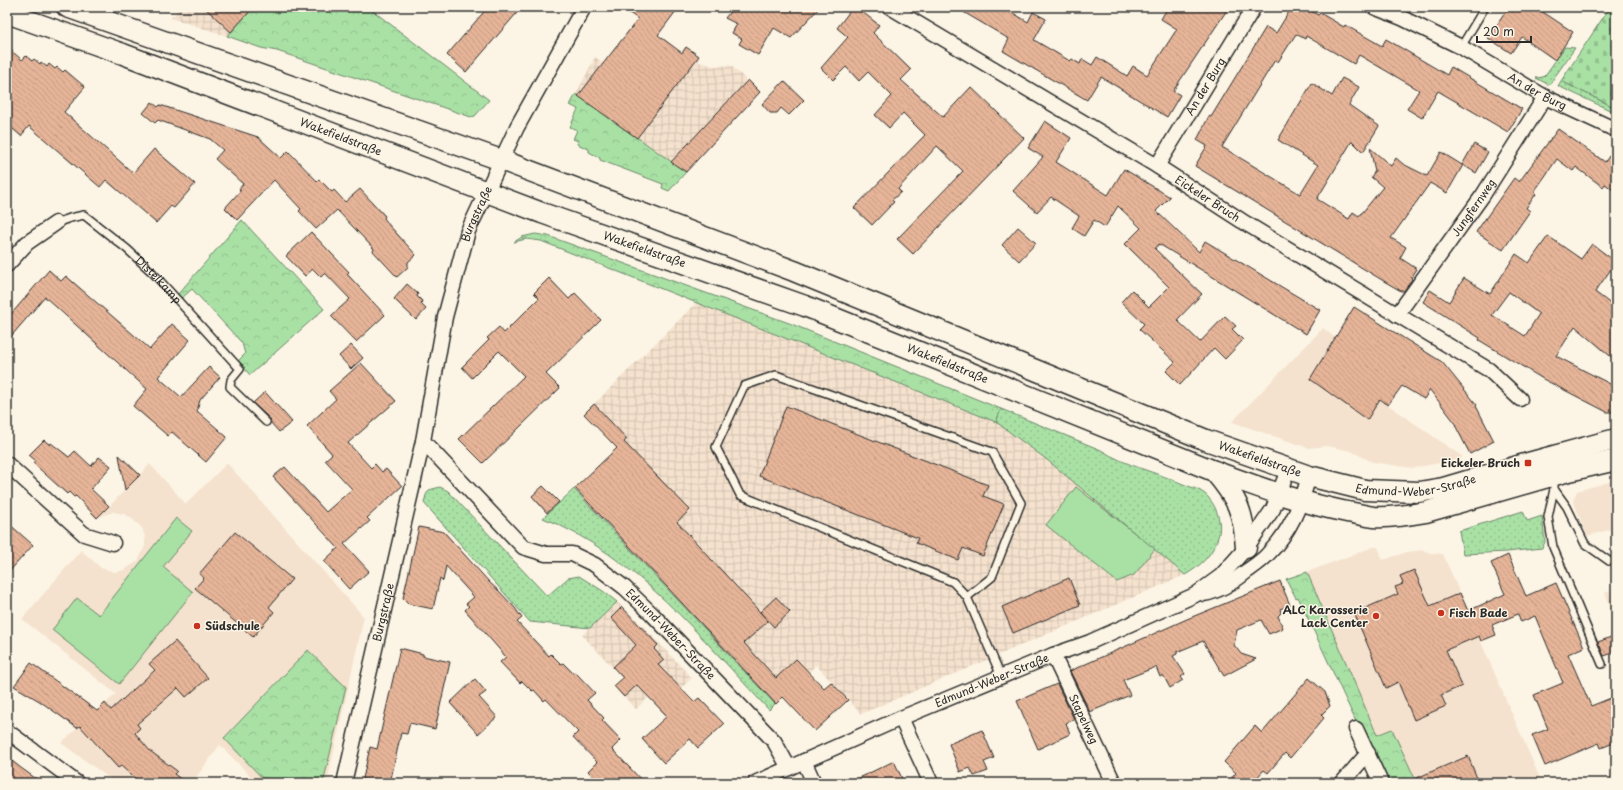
<svg xmlns="http://www.w3.org/2000/svg" width="1623" height="790" font-family="'Playpen Sans',sans-serif">
<defs>
<pattern id="industrial-grid" width="8" height="8" patternUnits="userSpaceOnUse"><rect width="8" height="8" fill="#f5e2ce"/><path d="M0 4h8M4 0v8" fill="none" stroke="#d2c2b1"/></pattern>
<pattern id="grass-dots" width="8" height="8" patternUnits="userSpaceOnUse"><rect width="8" height="8" fill="#a9e1a5"/><path d="M2 2h.1M6 6h.1" fill="none" stroke="#92c18e" stroke-width="1.8" stroke-linecap="round"/></pattern>
<pattern id="forest-crowns" width="20" height="18" patternUnits="userSpaceOnUse"><rect width="20" height="18" fill="#a9e1a5"/><path d="M2 6a3 3 0 1 1 6 0M12 15a3 3 0 1 1 6 0" fill="none" stroke="#92c18e"/></pattern>
<pattern id="cemetery-stones" width="16" height="16" patternUnits="userSpaceOnUse"><rect width="16" height="16" fill="#a9e1a5"/><path d="M2 7V4a2 2 0 0 1 4 0v3zM10 15v-3a2 2 0 0 1 4 0v3z" fill="#92c18e"/></pattern>
<pattern id="building-back-hatch" width="6" height="6" patternUnits="userSpaceOnUse"><rect width="6" height="6" fill="#e6b498"/><path d="M-1 5l2 2M0 0l6 6M5-1l2 2" fill="none" stroke="#c59b83"/></pattern>
</defs>
<rect width="100%" height="100%" fill="#fcf5e5"/>
<filter id="ink" filterUnits="userSpaceOnUse"><feTurbulence type="fractalNoise" baseFrequency=".025" numOctaves="2"/><feDisplacementMap in="SourceGraphic" scale="8" xChannelSelector="R" yChannelSelector="G"/><feConvolveMatrix kernelMatrix="1 2 1 2 8 2 1 2 1" color-interpolation-filters="sRGB"/></filter>
<g filter="url(#ink)">
<g fill="#f5e2ce">
<polygon points="1323,328 1353,352 1381,400 1463,457 1457,460 1412,468 1372,462 1351,451 1327,446 1309,448 1232,422"/>
<polygon points="227,463 364,617 327,783 257,783 220,745 192,783 116,783 61,743 116,694 22,619 81,550 101,568 115,572 124,570 138,561 145,546 145,537 142,528 131,518 124,514 113,512 99,517 150,464 186,504"/>
<polygon points="1616,480 1616,528 1587,536 1573,500 1577,491"/>
<polygon points="1373,547 1378,547 1383,560 1407,552 1423,550 1430,553 1443,554 1542,783 1480,783 1467,755 1415,779 1392,729 1377,735 1307,572"/>
<polygon points="1610,591 1612,599 1616,598 1616,620 1605,593"/>
</g>
<g fill="url(#industrial-grid)">
<polygon points="181,7 254,7 227,36 171,18"/>
<polygon points="686,47 699,56 699,62 714,66 730,65 760,92 686,172 576,94 595,57 648,97"/>
<polygon points="696,303 996,422 1046,459 1185,575 861,714 816,665 775,704 574,489 617,448 584,414"/>
<polygon points="617,602 638,621 692,678 680,689 649,697 636,709 614,686 623,678 582,635"/>
</g>
<g fill="url(#grass-dots)" stroke="#6a8668">
<polygon points="1565,47 1575,48 1549,85 1536,78 1543,77 1546,74"/>
<polygon points="1561,81 1616,108 1616,113 1558,86"/>
<path d="M1001,409l100,41c25,16 55,22 82,34 7,3 16,5 22,10 11,10 18,29 13,43 -5,17 -17,29 -33,38l-139,-116 -50,-37z"/>
<polygon points="440,487 448,491 547,596 568,578 579,576 603,591 617,602 590,628 530,622 424,503 426,495 429,490"/>
<path d="M574,489l201,215 -6,6c-68,-72 -132,-154 -226,-192z"/>
<polygon points="1523,511 1527,521 1542,516 1545,542 1542,548 1507,552 1463,554 1459,531"/>
</g>
<g fill="url(#forest-crowns)" stroke="#6a8668">
<polygon points="254,7 368,7 489,100 475,116 471,117 277,51 261,48 227,36"/>
<polygon points="576,94 686,172 669,191 662,188 663,184 600,160 600,158 589,152 589,149 577,144 578,141 573,139 577,130 570,127 578,109 570,105"/>
<polygon points="242,220 324,309 250,375 238,361 245,354 242,343 192,289 182,298 178,294"/>
<polygon points="535,234 548,236 789,323 1001,409 996,422 541,241 526,239 514,242 522,237"/>
<polygon points="1307,572 1377,735 1392,729 1417,783 1390,783 1363,726 1359,728 1298,597 1296,598 1286,579"/>
<polygon points="308,650 346,687 323,783 267,783 224,738"/>
</g>
<polygon fill="url(#cemetery-stones)" stroke="#6a8668" points="1610,7 1616,7 1616,108 1561,81"/>
<g fill="#a9e1a5" stroke="#6a8668">
<polygon points="1076,487 1155,549 1134,575 1117,582 1046,525"/>
<polygon points="176,518 192,531 163,567 193,592 119,684 52,630 77,598 99,615"/>
</g>
<g fill="url(#building-back-hatch)" stroke="#2b2b2b" fill-rule="evenodd">
<polygon points="204,7 254,7 231,32"/>
<polygon points="488,7 522,7 466,72 447,55"/>
<polygon points="621,7 679,7 658,35 682,53 686,47 699,56 637,138 578,96 638,19"/>
<polygon points="734,7 820,7 791,38 774,28 758,55 739,44 742,39 732,33 737,24 725,18"/>
<polygon points="853,7 856,7 879,25 873,33 911,70 901,80 943,117 971,87 1024,138 913,254 897,239 963,171 937,146 898,189 901,192 892,200 894,202 872,225 854,208 925,135 903,113 889,128 875,115 892,96 868,72 859,81 846,67 833,80 821,68 848,37 837,28"/>
<polygon points="955,7 1003,7 1028,22 1033,12 1046,19 1034,40 1070,61 1072,59 1080,64 1082,59 1092,65 1097,57 1127,76 1133,66 1147,75 1177,29 1161,19 1168,7 1229,7 1173,91 1180,95 1167,117 1101,77 1087,100 1003,51 1009,39"/>
<polygon points="1292,7 1304,7 1318,15 1320,13 1344,27 1345,25 1382,46 1386,39 1447,75 1451,67 1522,109 1508,132 1438,91 1422,118 1407,109 1419,90 1359,55 1354,64 1306,36 1305,39 1296,34 1278,62 1275,60 1222,147 1300,194 1318,165 1278,140 1312,83 1332,96 1342,78 1359,87 1349,105 1379,126 1363,152 1352,141 1317,199 1349,219 1353,212 1359,216 1361,213 1362,213 1383,187 1371,177 1375,171 1370,148 1391,166 1396,158 1403,164 1427,176 1441,152 1462,165 1474,144 1488,152 1476,173 1463,165 1447,193 1430,183 1391,238 1406,247 1400,258 1417,269 1411,278 1412,279 1404,291 1401,291 1382,280 1195,166 1207,146 1197,140 1209,116 1211,117 1266,27 1276,33"/>
<polygon points="1509,7 1547,7 1543,12 1573,32 1555,60 1522,37 1511,53 1488,38"/>
<polygon points="7,47 22,60 26,56 32,61 34,59 40,64 41,62 47,67 49,64 55,69 57,67 63,72 65,70 85,87 64,112 133,173 154,149 195,184 174,208 171,206 156,223 106,180 100,187 29,126 21,136 7,124"/>
<polygon points="748,80 760,92 686,172 671,162"/>
<polygon points="784,81 804,100 789,115 781,108 777,113 770,113 762,104"/>
<polygon points="152,102 158,107 160,105 258,137 281,158 288,151 317,181 319,179 332,192 334,190 345,202 360,189 385,216 384,218 389,225 416,255 408,262 408,267 397,277 373,251 374,249 337,210 316,229 299,211 301,209 274,180 237,220 225,208 241,190 239,189 243,184 215,159 223,150 210,139 158,120 155,123 143,113"/>
<polygon points="1045,121 1071,138 1056,162 1108,195 1124,169 1170,197 1156,211 1199,252 1205,241 1320,310 1306,334 1159,244 1155,249 1202,294 1177,320 1200,342 1225,316 1236,326 1232,329 1243,340 1225,359 1214,348 1180,385 1166,371 1175,362 1139,329 1144,324 1121,302 1132,290 1149,307 1169,287 1125,244 1141,228 1118,206 1105,227 1094,220 1084,236 1072,228 1079,216 1051,197 1037,212 1013,191 1043,157 1028,148"/>
<polygon points="1558,129 1605,162 1616,146 1616,192 1605,184 1603,187 1576,167 1573,171 1557,159 1534,192 1536,194 1526,208 1530,211 1503,250 1476,232 1514,178 1519,182"/>
<polygon points="1018,227 1036,243 1019,261 1002,245"/>
<polygon points="311,232 349,272 347,274 385,315 356,342 331,316 350,299 325,273 321,277 313,269 305,276 286,256"/>
<path d="M1548,236l33,23 11,-15 24,18 -21,30 21,16v53l-41,-35 -19,30 60,31v25h-9l-64,-33 -64,-39 1,-2 -57,-36 7,-12 19,12 15,-24 26,16 26,-40 13,9zM1509,292l30,22 -14,22 -33,-21z"/>
<polygon points="49,270 61,281 66,276 150,349 172,324 190,340 158,377 181,397 209,367 220,377 200,400 197,411 227,437 206,462 172,432 168,436 133,406 147,389 45,297 7,341 7,319"/>
<polygon points="549,278 569,299 575,293 601,320 546,374 560,388 483,463 459,439 524,376 499,351 472,378 462,367 489,340 487,338 499,327 504,333 539,298 534,293"/>
<polygon points="407,284 418,294 417,296 422,301 421,304 426,309 416,320 394,299"/>
<polygon points="1354,307 1442,362 1477,405 1476,406 1494,441 1470,454 1455,425 1456,424 1430,390 1424,399 1402,386 1388,405 1380,399 1367,420 1310,379"/>
<polygon points="351,345 363,358 351,369 339,356"/>
<polygon points="361,363 396,401 348,443 371,468 375,464 382,472 386,469 402,486 367,518 370,521 344,544 369,571 349,589 324,561 338,548 273,477 285,467 326,512 352,489 325,460 332,454 307,426 336,399 329,391"/>
<polygon points="265,392 292,422 279,432 271,423 269,418 253,403"/>
<polygon points="594,404 627,439 624,442 690,510 677,522 768,621 744,643 776,678 796,659 824,688 831,682 848,700 815,731 783,697 776,704 575,488 617,448 584,414"/>
<polygon points="786,406 988,485 983,496 1004,504 983,556 963,548 958,560 916,543 918,538 759,476"/>
<polygon points="44,440 50,445 51,443 69,457 75,451 91,466 99,457 111,466 91,489 109,506 97,518 76,496 74,497 69,492 67,494 33,463 35,460 29,455"/>
<polygon points="119,455 140,475 125,490"/>
<polygon points="543,486 559,502 547,513 532,496"/>
<polygon points="7,522 33,545 7,574"/>
<polygon points="419,527 444,532 490,583 499,591 515,608 522,618 517,622 549,656 551,654 561,664 563,663 573,673 575,672 595,693 587,700 604,718 602,720 621,740 612,749 644,783 599,783 588,771 597,762 573,737 578,732 546,699 544,701 534,690 532,691 522,681 520,683 500,662 506,657 465,610 469,606 466,604 474,597 446,566 443,581 440,578 433,609 409,604 403,598"/>
<polygon points="235,532 292,579 269,607 274,612 253,637 195,588 204,578 199,574"/>
<polygon points="1508,555 1526,596 1556,583 1584,647 1568,654 1591,706 1616,696 1616,742 1601,748 1599,743 1545,766 1532,735 1548,729 1534,695 1563,683 1535,616 1521,622 1518,614 1492,625 1496,635 1481,641 1479,636 1446,650 1462,686 1441,695 1446,706 1414,720 1398,682 1386,688 1354,613 1398,594 1395,587 1403,584 1400,576 1414,570 1430,606 1460,593 1468,611 1505,594 1491,563"/>
<polygon points="1069,578 1080,605 1013,633 1002,607"/>
<polygon points="1280,581 1290,605 1280,609 1281,613 1278,616 1283,628 1269,634 1261,620 1237,630 1234,645 1241,654 1256,659 1224,676 1203,641 1177,652 1177,654 1173,656 1185,674 1181,677 1183,680 1170,688 1163,675 1160,677 1156,667 1123,680 1130,695 1090,712 1070,671 1187,619"/>
<polygon points="776,597 790,612 774,627 760,612"/>
<polygon points="622,607 658,645 654,649 664,660 658,665 694,702 699,698 724,724 698,748 690,739 664,763 642,739 667,716 637,685 624,697 614,686 623,678 613,667 636,645 611,618"/>
<polygon points="1616,635 1616,652 1604,656 1598,642"/>
<polygon points="175,641 208,678 186,697 178,688 137,724 140,728 135,733 150,751 177,771 174,774 186,783 140,783 121,766 118,768 80,726 77,728 41,702 14,686 31,663 97,711 105,703 111,710 155,670 149,664"/>
<polygon points="400,648 423,654 423,656 450,662 435,729 410,723 407,734 401,733 390,783 362,783 370,747 377,749"/>
<polygon points="1309,678 1325,692 1330,706 1321,715 1324,718 1290,758 1285,753 1268,773 1264,770 1252,783 1227,783 1236,773 1224,762 1255,726 1262,733"/>
<polygon points="475,679 486,692 479,697 497,717 478,734 450,703"/>
<polygon points="1057,684 1074,719 1066,723 1070,734 1038,749 1017,701"/>
<polygon points="982,730 994,758 984,762 988,771 974,776 970,768 960,772 949,744"/>
<polygon points="1468,756 1479,783 1405,783"/>
<polygon points="7,757 21,768 42,783 7,783"/>
<polygon points="894,761 904,783 849,783"/>
</g>
<g fill="none" stroke-linecap="round" stroke-linejoin="round">
<g stroke="#2b2b2b" stroke-width="10">
<g id="lane">
<polyline points="1461,47 1485,7"/>
<path id="s1" d="M56,223l14,-5 14,-3 43,34 26,24 87,96 -9,11 -1,7 36,35"/>
<polyline points="1554,477 1554,489 1548,517 1553,547 1602,664"/>
<polyline points="1554,489 1567,507 1585,544 1609,561"/>
<polyline points="967,597 992,577 1021,503 992,452 776,375 744,386 716,447 740,495 953,582 967,597 1001,676"/>
</g>
</g>
<g stroke="#2b2b2b" stroke-width="17">
<g id="street">
<path id="s2" d="M890,7l267,159 85,55 247,149 31,29"/>
<path id="s3" d="M1374,7l28,11 59,29 84,50 71,33"/>
<path id="s4" d="M1157,166l97,-159"/>
<polyline points="7,265 27,243 56,223"/>
<path id="s5" d="M1397,315l86,-120 62,-98"/>
<path id="s6" d="M423,441l100,106 23,7h26l23,11 30,23 27,26 122,127 15,27"/>
<polyline points="7,464 84,534 113,543"/>
<path d="M1204,594c15,-3 31,-13 43,-23 7,-5 15,-10 21,-17 22,-22 33,-49 41,-78"/>
<path id="s7" d="M1053,655l61,128"/>
<polyline points="901,718 931,783"/>
<polyline points="1356,729 1381,783"/>
<polyline points="7,731 77,783"/>
<polyline points="804,761 814,783"/>
<path id="s8" d="M344,783l79,-342 22,-124 23,-86 49,-104 67,-120"/>
<path id="s9" d="M755,783l146,-65 152,-63 37,-13 105,-47 26,-19 25,-28 27,-39 15,-39"/>
<polyline points="1342,783 1368,753"/>
</g>
</g>
<g stroke="#2b2b2b" stroke-width="23">
<g id="secondary">
<path id="s10" d="M67,7l434,153 293,111 412,169 103,36 56,14 54,2 24,-4 85,-25 88,-24"/>
<path id="s11" d="M7,13l116,41 419,159 263,93 409,165c44,16 87,32 133,41 9,1 18,4 27,5 17,1 35,-2 52,-5l143,-41 47,-11"/>
<path d="M1214,471c23,27 30,41 32,77"/>
</g>
</g>
<use href="#lane" stroke="#fcf5e5" stroke-width="7"/>
<use href="#street" stroke="#fcf5e5" stroke-width="14"/>
<use href="#secondary" stroke="#fcf5e5" stroke-width="20"/>
</g>
</g>
<g fill="#c8321e" stroke="#fcf5e5" stroke-width="1.5">
<rect x="1524" y="459" width="8" height="8" rx="2"/>
<circle cx="1441" cy="613" r="4"/>
<circle cx="1376" cy="616" r="4"/>
<circle cx="197" cy="626" r="4"/>
</g>
<g text-anchor="middle" stroke-width="3" stroke-linejoin="round" paint-order="stroke">
<g font-size="11" fill="#2b2b2b" stroke="#fcf5e5">
<text dy="4" stroke="none"><textPath href="#s4" startOffset="93">An der Burg</textPath></text>
<text dy="4" stroke="none"><textPath href="#s3" startOffset="184">An der Burg</textPath></text>
<text dy="4" stroke="none"><textPath href="#s11" startOffset="356">Wakefieldstraße</textPath></text>
<text dy="4" stroke="none"><textPath href="#s2" startOffset="371">Eickeler Bruch</textPath></text>
<text dy="4" stroke="none"><textPath href="#s5" startOffset="132">Jungfernweg</textPath></text>
<text dy="4" stroke="none"><textPath href="#s8" startOffset="585">Burgstraße</textPath></text>
<text dy="4" stroke="none"><textPath href="#s11" startOffset="680">Wakefieldstraße</textPath></text>
<text dy="4" stroke="none"><textPath href="#s1" startOffset="128">Distelkamp</textPath></text>
<text dy="4" stroke="none"><textPath href="#s11" startOffset="1004">Wakefieldstraße</textPath></text>
<text dy="4" stroke="none"><textPath href="#s10" startOffset="1276">Wakefieldstraße</textPath></text>
<text dy="4" stroke="none"><textPath href="#s10" startOffset="1437">Edmund-Weber-Straße</textPath></text>
<text dy="4" stroke="none"><textPath href="#s8" startOffset="175">Burgstraße</textPath></text>
<text dy="4" stroke="none"><textPath href="#s6" startOffset="324">Edmund-Weber-Straße</textPath></text>
<text dy="4" stroke="none"><textPath href="#s9" startOffset="258">Edmund-Weber-Straße</textPath></text>
<text dy="4" stroke="none"><textPath href="#s7" startOffset="71">Stapelweg</textPath></text>
</g>
<g font-size="11" font-weight="bold" fill="#2b2b2b" stroke="#fcf5e5" text-anchor="end">
<text x="1520" y="467">Eickeler Bruch</text>
<text x="1368" y="614">ALC Karosserie<tspan x="1368" dy="13">Lack Center</tspan></text>
<text x="1449" y="617" text-anchor="start">Fisch Bade</text>
<text x="205" y="630" text-anchor="start">Südschule</text>
</g>
</g>
<rect width="1623" height="790" fill="none" stroke="#fcf5e5" stroke-width="24"/>
<rect x="12" y="12" width="1599" height="766" fill="none" stroke="#2b2b2b" stroke-width="1.5" filter="url(#ink)"/>
<path d="M1477 36v6h54v-6" fill="none" stroke="#2b2b2b" stroke-width="2"/>
<text x="1483" y="36" font-size="12" fill="#2b2b2b" stroke="#fcf5e5" stroke-width="3" paint-order="stroke">20 m</text>
</svg>
